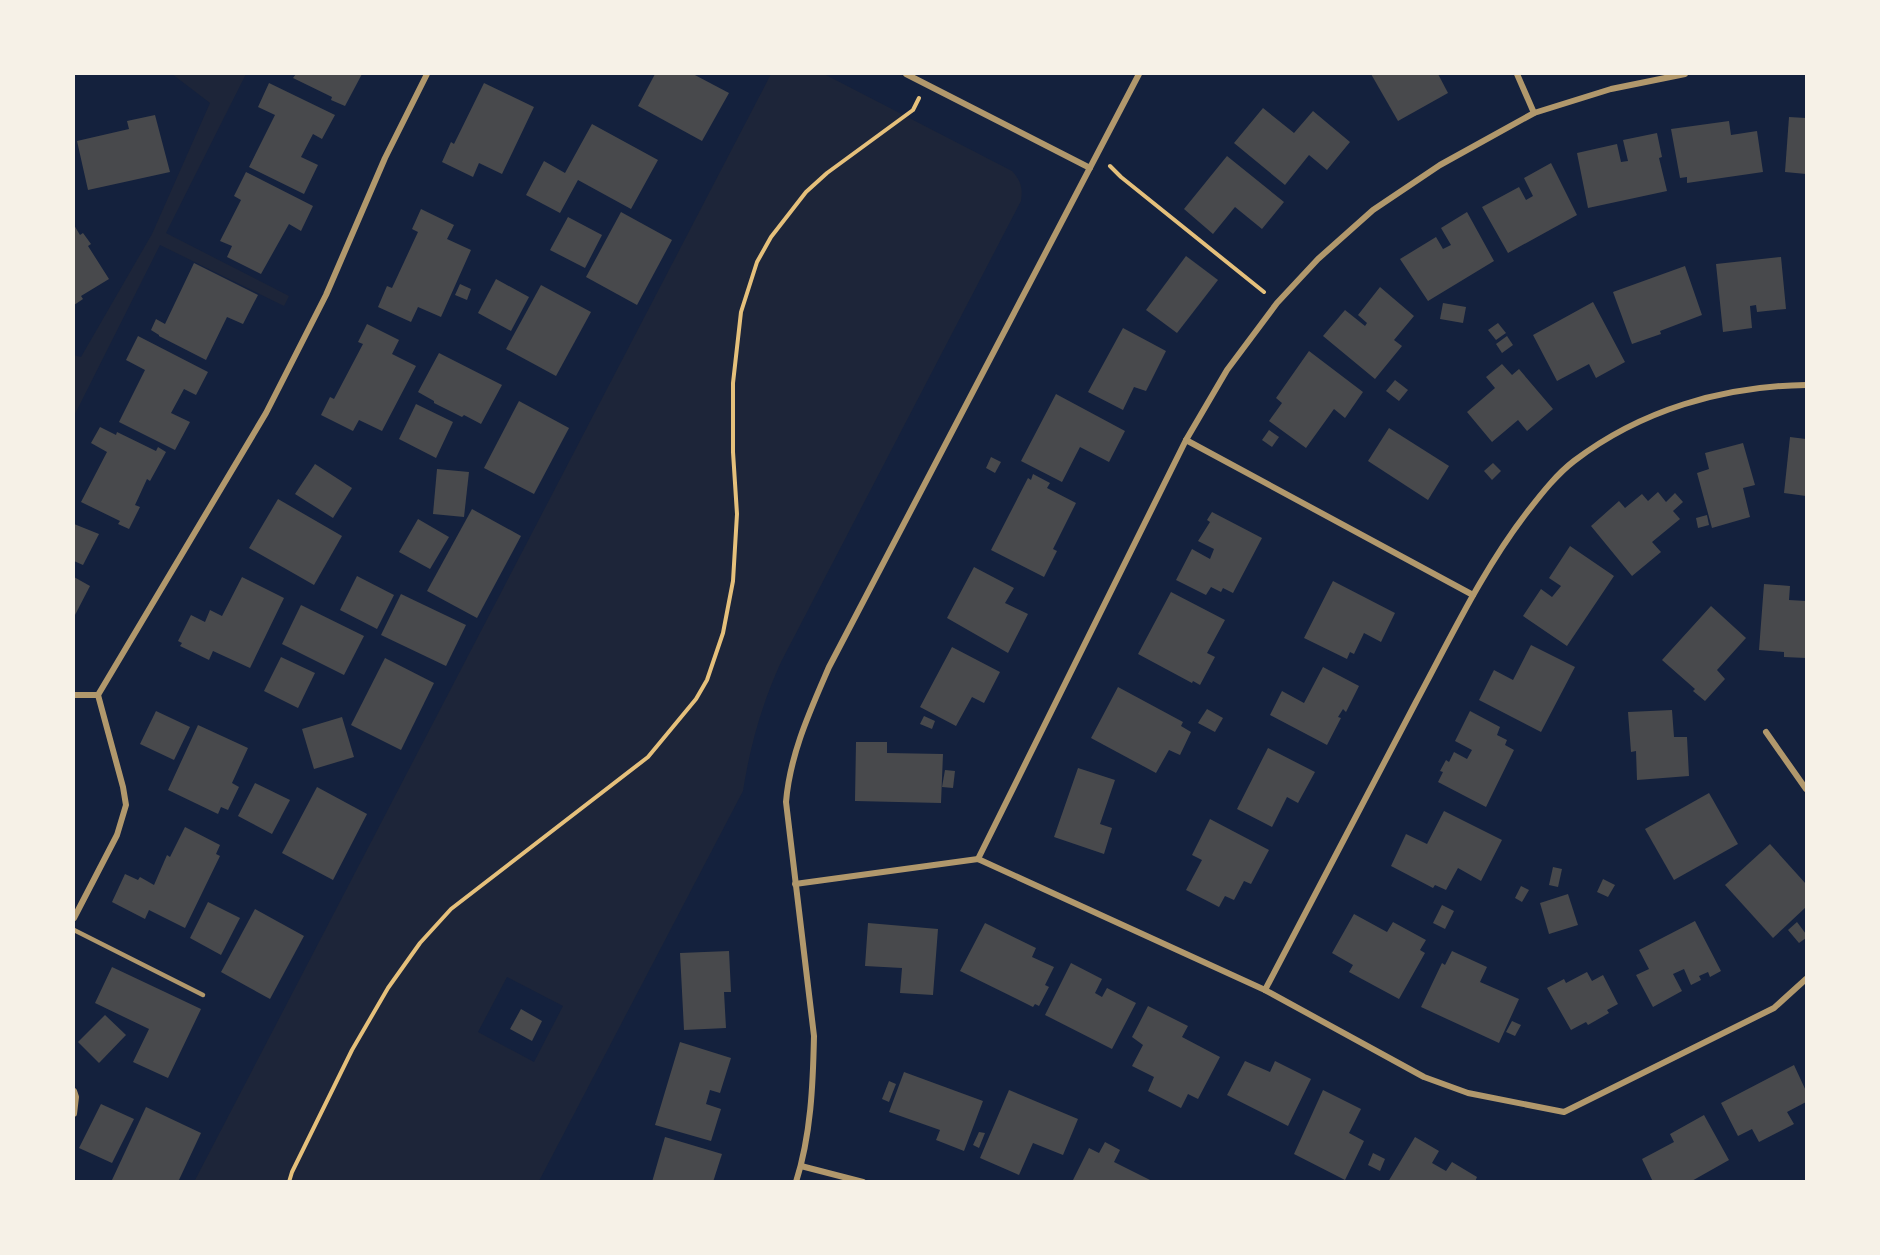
<svg xmlns="http://www.w3.org/2000/svg" width="1880" height="1255" font-family="'Asap Condensed',sans-serif">
<rect width="100%" height="100%" fill="#14213d"/>
<g fill="#1d2539" fill-rule="evenodd">
<polygon points="172,74 246,74 166,233 289,296 284,306 160,245 74,416 74,355 81,357 152,234 210,103"/>
<path d="M771,74h53l188,97c9,10 11,17 9,30l-240,461c-19,42 -31,84 -38,129l-204,390 -345,1zM507,977l56,29 -29,56 -56,-30z"/>
</g>
<g fill="#48494c">
<polygon points="296,74 362,74 345,106 331,100 332,97 293,78"/>
<polygon points="655,74 693,74 729,93 702,141 638,106"/>
<polygon points="1371,74 1438,74 1448,93 1398,121"/>
<polygon points="269,83 335,115 322,139 313,134 301,157 318,165 304,194 249,167 275,115 258,107"/>
<polygon points="484,83 534,107 502,174 479,163 473,177 442,162 451,142 454,144"/>
<polygon points="1263,108 1294,133 1313,111 1350,142 1327,170 1309,155 1285,185 1234,143"/>
<polygon points="155,115 170,172 88,190 77,141 129,129 127,121"/>
<polygon points="1789,117 1806,118 1806,174 1785,172"/>
<polygon points="1729,121 1731,135 1757,131 1763,172 1687,183 1687,177 1680,178 1671,129"/>
<polygon points="592,124 658,160 631,209 578,180 560,213 526,195 544,161 565,173"/>
<polygon points="1657,133 1662,157 1659,158 1667,191 1588,208 1577,153 1617,144 1621,162 1628,161 1623,140"/>
<polygon points="1227,156 1284,202 1262,229 1235,207 1213,234 1184,209"/>
<polygon points="1551,163 1577,215 1508,253 1482,207 1519,187 1526,200 1533,196 1524,178"/>
<polygon points="246,172 313,206 301,231 289,224 261,274 227,257 232,246 220,241 241,200 234,196"/>
<polygon points="421,209 454,225 447,239 471,250 441,317 418,307 411,322 378,307 387,286 392,288 418,232 412,229"/>
<polygon points="621,212 672,240 637,305 586,277"/>
<polygon points="1467,212 1494,261 1428,301 1400,259 1436,237 1443,249 1451,245 1441,228"/>
<polygon points="568,217 602,235 585,268 550,250"/>
<polygon points="74,225 80,235 83,233 91,244 88,246 109,279 81,296 83,299 74,305"/>
<polygon points="1186,256 1218,280 1177,333 1146,310"/>
<polygon points="1781,257 1786,309 1757,312 1756,305 1750,306 1752,328 1723,332 1716,264"/>
<polygon points="194,263 258,295 243,324 227,317 206,360 159,336 159,335 151,330 156,319 165,324"/>
<polygon points="1685,266 1702,315 1660,331 1661,334 1632,344 1613,292"/>
<polygon points="496,279 529,297 511,331 478,313"/>
<polygon points="460,284 471,289 467,300 455,295"/>
<polygon points="541,285 591,312 556,376 506,349"/>
<polygon points="1380,287 1414,316 1394,340 1402,346 1375,379 1323,336 1345,310 1365,326 1367,323 1358,315"/>
<polygon points="1593,302 1625,362 1596,378 1589,364 1557,381 1533,335"/>
<polygon points="1443,303 1466,307 1463,323 1440,319"/>
<polygon points="1498,323 1506,333 1496,340 1488,330"/>
<polygon points="367,324 399,340 392,354 416,366 382,431 359,420 353,431 321,415 330,397 334,399 363,344 358,342"/>
<polygon points="1123,328 1166,351 1146,391 1134,387 1123,410 1088,392"/>
<polygon points="138,336 208,372 196,395 184,389 171,413 190,422 175,450 119,422 145,370 126,360"/>
<polygon points="1507,336 1513,345 1502,353 1496,344"/>
<polygon points="1309,351 1363,392 1345,418 1334,409 1306,448 1269,421 1282,403 1276,398"/>
<polygon points="439,353 502,385 481,424 464,415 462,417 434,403 434,401 418,392"/>
<polygon points="1502,364 1512,375 1519,369 1553,409 1527,431 1518,420 1492,442 1467,412 1495,388 1486,377"/>
<polygon points="1395,380 1408,390 1399,401 1386,391"/>
<polygon points="1056,394 1125,431 1109,462 1080,447 1062,482 1021,461"/>
<polygon points="519,401 569,428 534,494 484,468"/>
<polygon points="416,404 453,422 436,458 399,439"/>
<polygon points="100,427 116,435 117,432 156,451 158,447 166,452 150,481 147,479 135,505 140,507 129,529 118,524 120,521 81,502 107,452 91,443"/>
<polygon points="1389,428 1449,466 1428,500 1368,461"/>
<polygon points="1269,430 1279,437 1272,447 1262,440"/>
<polygon points="1790,437 1806,439 1806,496 1784,493"/>
<polygon points="1743,443 1755,485 1743,488 1750,517 1712,528 1697,473 1709,469 1705,453"/>
<polygon points="991,457 1001,462 995,473 986,468"/>
<polygon points="1493,463 1501,471 1492,480 1484,471"/>
<polygon points="315,464 352,488 333,518 295,494"/>
<polygon points="437,469 469,472 464,517 433,514"/>
<polygon points="1033,474 1050,483 1047,488 1076,503 1053,549 1057,551 1044,577 991,550 1028,478 1031,480"/>
<polygon points="1658,492 1666,502 1675,493 1683,502 1673,511 1680,519 1652,542 1661,552 1632,576 1591,526 1619,501 1625,508 1642,494 1648,501"/>
<polygon points="278,499 342,536 314,585 249,548"/>
<polygon points="472,509 521,536 477,618 427,591"/>
<polygon points="1212,512 1262,538 1233,593 1223,588 1221,592 1211,587 1206,595 1176,580 1192,549 1210,559 1214,549 1198,541 1210,522 1207,520"/>
<polygon points="1707,515 1709,525 1698,528 1696,518"/>
<polygon points="418,519 449,537 430,569 399,552"/>
<polygon points="74,524 99,534 83,565 74,561"/>
<polygon points="1570,546 1614,576 1567,646 1523,616 1541,589 1552,597 1561,586 1549,578"/>
<polygon points="974,567 1014,588 1005,603 1028,614 1008,653 947,618"/>
<polygon points="357,576 394,595 377,629 340,610"/>
<polygon points="74,577 90,586 75,615 74,614"/>
<polygon points="242,577 284,598 250,668 213,651 209,660 180,646 182,643 178,641 191,615 205,622 210,610 222,616"/>
<polygon points="1333,581 1395,613 1381,642 1364,633 1354,654 1350,652 1347,659 1304,638"/>
<polygon points="1764,584 1790,586 1789,600 1806,601 1806,658 1784,657 1784,652 1759,650"/>
<polygon points="1171,592 1225,620 1207,653 1215,657 1200,685 1193,681 1192,683 1138,654"/>
<polygon points="401,594 466,625 446,666 381,635"/>
<polygon points="301,605 364,636 344,675 282,644"/>
<polygon points="1711,606 1746,638 1717,670 1725,679 1705,701 1693,691 1695,689 1662,660"/>
<polygon points="1531,645 1575,667 1541,732 1479,700 1494,670 1513,680"/>
<polygon points="952,647 1000,672 984,703 972,697 956,726 920,707"/>
<polygon points="281,657 315,673 298,708 264,691"/>
<polygon points="385,658 434,683 401,750 351,725"/>
<polygon points="1323,667 1359,686 1346,712 1343,709 1338,717 1341,718 1327,745 1270,715 1282,691 1304,703"/>
<polygon points="1118,687 1183,722 1181,726 1191,732 1180,755 1169,750 1156,773 1091,738"/>
<polygon points="1207,709 1223,718 1215,732 1198,723"/>
<polygon points="1672,710 1674,737 1687,737 1689,776 1637,780 1636,751 1631,752 1628,712"/>
<polygon points="156,711 190,727 174,760 140,744"/>
<polygon points="1470,711 1500,727 1497,735 1507,740 1505,745 1514,750 1486,807 1438,782 1443,772 1440,771 1446,760 1449,762 1454,752 1467,759 1472,750 1455,741"/>
<polygon points="924,716 935,721 932,729 920,724"/>
<polygon points="342,717 354,757 314,769 302,729"/>
<polygon points="198,725 248,748 232,783 239,787 228,810 221,807 218,814 168,790"/>
<polygon points="856,742 887,742 887,753 943,754 941,803 855,801"/>
<polygon points="1268,748 1315,772 1298,803 1287,797 1272,827 1237,809"/>
<polygon points="1078,768 1115,780 1100,824 1112,828 1104,854 1054,837"/>
<polygon points="945,770 955,771 953,788 942,787"/>
<polygon points="255,783 290,800 272,834 238,816"/>
<polygon points="317,787 367,814 333,880 282,853"/>
<polygon points="1709,793 1738,844 1674,880 1645,829"/>
<polygon points="1444,811 1502,840 1481,881 1458,868 1446,890 1435,885 1433,888 1391,866 1406,834 1427,844"/>
<polygon points="1210,819 1269,850 1251,884 1244,881 1234,900 1225,896 1219,907 1186,890 1202,860 1192,855"/>
<polygon points="185,827 220,845 216,854 220,856 185,928 149,910 145,919 112,902 125,874 138,880 140,877 154,885 167,855 170,857"/>
<polygon points="1770,844 1806,884 1806,907 1773,938 1725,885"/>
<polygon points="1553,867 1562,869 1558,887 1549,885"/>
<polygon points="1603,879 1615,885 1608,897 1597,892"/>
<polygon points="1521,886 1529,890 1522,902 1515,898"/>
<polygon points="1568,894 1578,925 1549,934 1540,903"/>
<polygon points="208,902 240,918 221,955 190,938"/>
<polygon points="1442,905 1454,911 1445,929 1433,923"/>
<polygon points="255,909 304,936 270,999 221,972"/>
<polygon points="1354,914 1387,932 1393,922 1426,940 1420,950 1425,953 1399,999 1349,972 1353,965 1332,953"/>
<polygon points="1695,921 1721,971 1710,977 1708,972 1699,976 1701,980 1691,985 1684,969 1673,974 1682,991 1653,1007 1636,975 1649,969 1639,950"/>
<polygon points="1797,922 1806,934 1806,938 1799,943 1788,930"/>
<polygon points="868,923 938,929 933,995 900,993 902,968 865,966"/>
<polygon points="985,923 1036,948 1032,957 1054,967 1045,985 1049,987 1039,1006 1035,1004 1033,1007 960,971"/>
<polygon points="729,951 731,992 724,992 726,1028 684,1030 680,953"/>
<polygon points="1452,951 1487,967 1480,982 1519,999 1499,1043 1421,1007 1442,963 1445,965"/>
<polygon points="1071,963 1102,979 1095,993 1102,997 1107,988 1136,1003 1112,1049 1045,1015"/>
<polygon points="112,967 201,1009 168,1078 133,1062 149,1029 95,1003"/>
<polygon points="1587,972 1592,981 1603,975 1618,1004 1607,1010 1609,1013 1588,1025 1586,1022 1571,1030 1547,988 1564,979 1566,983"/>
<polygon points="1148,1006 1188,1026 1182,1037 1220,1057 1198,1099 1188,1094 1181,1108 1148,1091 1154,1077 1132,1066 1143,1045 1132,1037"/>
<polygon points="521,1009 542,1021 532,1041 510,1029"/>
<polygon points="105,1015 126,1035 99,1063 78,1042"/>
<polygon points="1512,1021 1521,1025 1515,1036 1506,1032"/>
<polygon points="680,1042 731,1058 720,1093 710,1090 706,1104 721,1109 711,1141 655,1125"/>
<polygon points="1245,1061 1270,1072 1275,1061 1311,1079 1288,1126 1227,1095"/>
<polygon points="1794,1065 1806,1091 1806,1102 1787,1112 1794,1124 1759,1142 1752,1129 1738,1136 1721,1103"/>
<polygon points="904,1072 983,1101 964,1151 936,1140 940,1130 889,1112"/>
<polygon points="889,1081 896,1084 889,1102 882,1099"/>
<polygon points="1009,1090 1078,1119 1063,1155 1033,1143 1019,1175 980,1158"/>
<polygon points="1323,1090 1361,1109 1349,1133 1364,1141 1345,1180 1294,1154"/>
<polygon points="101,1104 134,1119 112,1163 79,1148"/>
<polygon points="146,1107 201,1133 178,1182 112,1180"/>
<polygon points="1704,1115 1729,1160 1690,1182 1653,1182 1642,1159 1674,1142 1670,1134"/>
<polygon points="979,1132 985,1133 979,1148 973,1145"/>
<polygon points="665,1137 722,1154 713,1182 652,1182"/>
<polygon points="1415,1137 1439,1151 1432,1163 1446,1171 1452,1162 1477,1177 1475,1182 1388,1182"/>
<polygon points="1105,1142 1120,1150 1114,1162 1154,1182 1072,1182 1089,1148 1099,1153"/>
<polygon points="1373,1153 1385,1159 1380,1171 1368,1165"/>
</g>
<g fill="none" stroke-linecap="round" stroke-linejoin="round">
<g stroke="#e5c07b" stroke-width="4">
<polyline points="1110,166 1121,177 1264,292"/>
<polyline points="289,1182 292,1172 352,1050 388,988 420,943 451,909 648,757 696,699 707,680 723,633 733,581 737,514 733,452 733,383 741,312 757,262 771,237 806,192 827,173 913,110 919,98"/>
</g>
<polyline stroke="#b1986c" stroke-width="4.5" points="74,930 203,995"/>
<g stroke="#b1986c" stroke-width="6">
<polyline points="906,74 1090,168"/>
<polyline points="1517,74 1534,113"/>
<polyline points="1186,440 1473,595"/>
<polyline points="74,695 98,695 266,413 326,295 385,158 427,74"/>
<polyline points="1766,732 1806,789"/>
<polyline points="978,859 1186,440 1227,370 1277,303 1318,259 1373,210 1440,165 1534,113 1611,89 1685,74"/>
<polyline points="795,884 978,859 1265,990 1424,1077 1468,1093 1564,1112 1774,1008 1806,979"/>
<polyline points="74,918 117,835 126,805 123,787 98,695"/>
<path d="M1265,990c50,-96 101,-192 151,-288 35,-65 67,-133 112,-191 14,-18 29,-37 46,-50 67,-51 149,-75 232,-76"/>
<polyline points="74,1091 76,1097 74,1114"/>
<polyline points="801,1166 863,1182"/>
<path d="M796,1182c15,-47 17,-98 18,-146l-28,-234c4,-48 24,-91 43,-135l310,-593"/>
</g>
</g>
<rect width="1880" height="1255" fill="none" stroke="#f6f1e7" stroke-width="150"/>
</svg>
